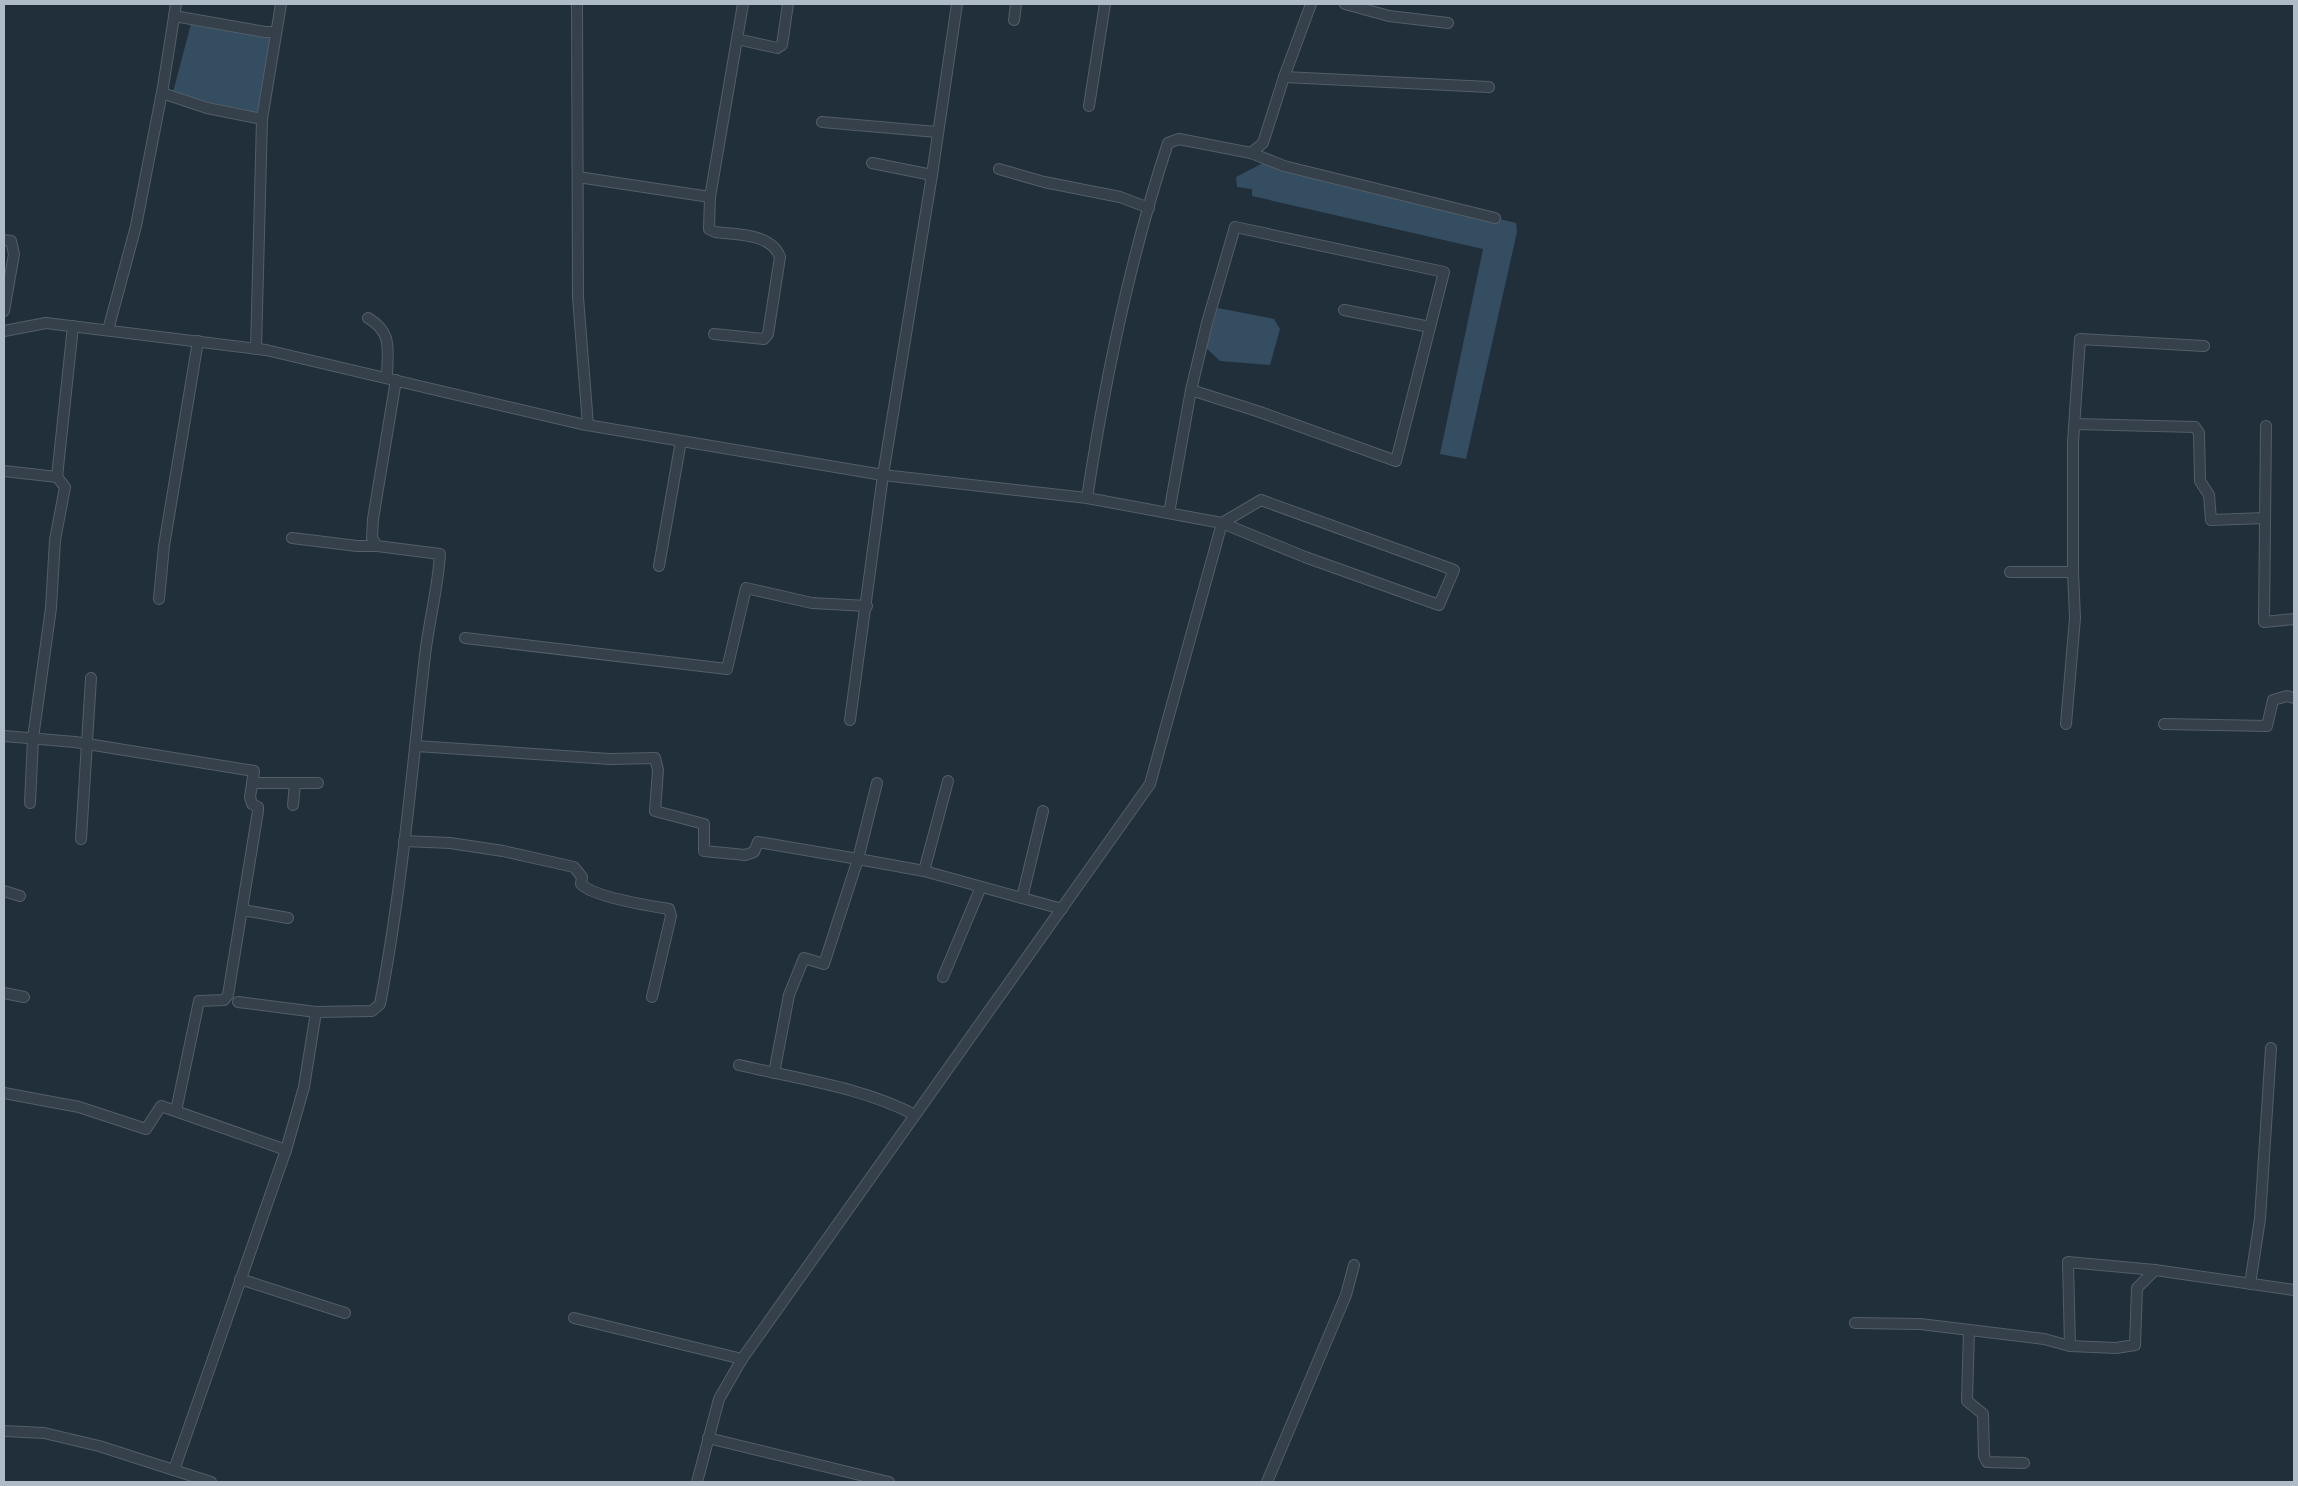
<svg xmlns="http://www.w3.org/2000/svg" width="2298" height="1486" font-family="'Archivo Narrow',sans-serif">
<rect width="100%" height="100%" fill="#212f3a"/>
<g fill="#344d61">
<polygon points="192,20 276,34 262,114 254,115 173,92"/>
<polygon points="1265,162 1516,223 1517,232 1466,459 1440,454 1483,249 1252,196 1252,189 1237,187 1236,177"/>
<polygon points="1218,308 1274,319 1280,329 1270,365 1220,361 1206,348 1209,326"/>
</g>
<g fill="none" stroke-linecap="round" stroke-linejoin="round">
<g stroke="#525e68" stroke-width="12">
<g id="minor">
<polyline points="577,4 578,297 588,425"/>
<polyline points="1345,4 1389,16 1448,23"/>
<polyline points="174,16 265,32 276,32"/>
<polyline points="1014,20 1016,4"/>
<polyline points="737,39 777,48 782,45 788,4"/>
<polyline points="1284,77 1489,87"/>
<polyline points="162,93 207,108 262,119"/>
<polyline points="1089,106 1105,4"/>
<polyline points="822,122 937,132"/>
<polyline points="1251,153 1284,166 1495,218"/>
<polyline points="872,163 932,175"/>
<polyline points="999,169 1044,182 1120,197 1149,208"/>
<polyline points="578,177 710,197 743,4"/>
<path d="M710,197l-1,32 6,3c22,3 56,1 65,25l-12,77 -4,5 -50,-5"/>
<polyline points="4,240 11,241 14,254 4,311"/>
<polyline points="1344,310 1430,327"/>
<path d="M368,318c26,15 19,34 19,60"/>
<polyline points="108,330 136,226 163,87 176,4"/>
<polyline points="4,331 46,323 266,350 581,424 883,475 1087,498 1222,523 1150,784 742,1359 719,1399 697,1482"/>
<polyline points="256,349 262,119 281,4"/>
<polyline points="2075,424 2195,427 2199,433 2200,481 2209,495 2211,520 2265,518"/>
<polyline points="2266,426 2264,622 2294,619"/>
<polyline points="4,471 57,477 73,326"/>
<path d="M1087,498c18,-119 43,-240 81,-355l11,-4 72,14 12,-10 21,-66 27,-73"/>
<polygon points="1261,500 1454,570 1439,605 1305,557 1222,523"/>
<polyline points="1169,513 1191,390 1207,323 1235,227 1444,272 1396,461 1260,412 1191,390"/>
<polyline points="292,538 357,546 377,546"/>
<polyline points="659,566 681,441"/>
<polyline points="2010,572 2073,572 2075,618 2066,724"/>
<polyline points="2073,572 2073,442 2080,339 2204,346"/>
<polyline points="159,599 164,546 198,341"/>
<polyline points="465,638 727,669 746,588 812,603 867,606"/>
<polyline points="850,720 883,475 932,175 957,4"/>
<polyline points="2164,724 2267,726 2273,700 2287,696 2294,698"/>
<polyline points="4,736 75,742 254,771 250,797 252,804 258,807 258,811 228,995 224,1000 199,1001 176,1111"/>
<polyline points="416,746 610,759 655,758 658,770 655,811 704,824 704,851 745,855 754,852 758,842 858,859 877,783"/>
<polyline points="252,783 318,783"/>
<polyline points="30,803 33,738 51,608 55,540 65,487 57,477"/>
<polyline points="293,805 295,783"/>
<polyline points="81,839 91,678"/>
<path d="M404,841l46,2 53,8 71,16 8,10 -1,7c12,13 69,22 88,25l2,7 -19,81"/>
<polyline points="924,871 948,781"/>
<polyline points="4,891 20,896"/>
<polyline points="1022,898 1043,811"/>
<polyline points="243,910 288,918"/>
<polyline points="943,977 981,887"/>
<polyline points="4,993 24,997"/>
<polyline points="238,1002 316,1012"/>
<path d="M739,1065c59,14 123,22 176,50"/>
<polyline points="774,1073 789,995 804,958 824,964 858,859 924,871 1062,909"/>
<polyline points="4,1093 79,1107 146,1129 161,1106 286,1150"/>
<polyline points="240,1279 345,1313"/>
<polyline points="2250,1284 2260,1219 2271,1048"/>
<polyline points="574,1318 742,1359"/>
<polyline points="1855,1323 1920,1324 2044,1339 2070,1346 2116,1348 2135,1345 2137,1288 2155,1270 2294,1290"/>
<polyline points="1969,1330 1967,1401 1983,1414 1984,1456 1987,1462 2024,1463"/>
<polyline points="2070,1346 2068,1262 2155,1270"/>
<polyline points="4,1431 44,1433 99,1446 211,1482"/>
<polyline points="708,1438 889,1482"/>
<path d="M174,1470l112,-320 18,-63 12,-75 56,-1 8,-7c22,-115 32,-233 45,-349 4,-34 13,-67 15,-101l-63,-8 -5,-8 1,-19 23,-139"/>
<polyline points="1267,1482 1346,1295 1354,1265"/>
</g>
</g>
<use href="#minor" stroke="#35404a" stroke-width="10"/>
</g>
<rect width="2298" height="1486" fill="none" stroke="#afbbc6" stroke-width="10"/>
</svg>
